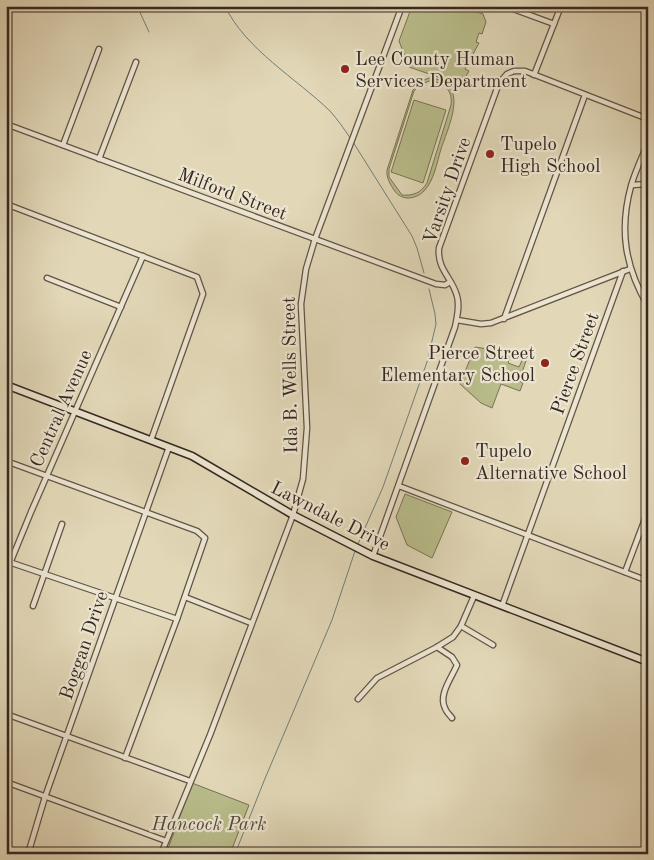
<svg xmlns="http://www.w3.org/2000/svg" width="654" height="860" font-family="'Old Standard TT',serif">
<rect width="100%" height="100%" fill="#e2d8b8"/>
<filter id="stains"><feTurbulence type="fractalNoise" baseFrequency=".004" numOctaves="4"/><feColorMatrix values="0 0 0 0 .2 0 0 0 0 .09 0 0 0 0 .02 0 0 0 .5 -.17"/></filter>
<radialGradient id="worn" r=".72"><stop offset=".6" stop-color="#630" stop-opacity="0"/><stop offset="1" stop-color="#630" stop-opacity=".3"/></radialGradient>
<g fill="#b9bd8b" stroke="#787256" fill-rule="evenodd">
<polygon points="412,6 459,6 459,8 469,12 471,10 483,14 486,22 482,34 479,33 476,42 479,43 465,69 469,71 461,85 409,67 399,41"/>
<path d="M429,78c42,3 20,47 12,71 -4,13 -7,32 -17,42 -9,9 -23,10 -30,-1 -4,-6 -8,-13 -7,-20l26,-80 6,-8zM429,81c15,1 24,9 22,24l-24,78c-6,10 -14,13 -25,12l-13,-18v-8l25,-78 6,-6z"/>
<polygon points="414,100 446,110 423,183 391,172"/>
<polygon points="475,347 488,349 510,357 508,363 519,367 525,354 528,355 519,381 523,383 520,391 501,384 492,408 481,403 460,384"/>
<polygon points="405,494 452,512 432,558 407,545 396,517"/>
<polygon points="192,783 249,805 230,854 166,854"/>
</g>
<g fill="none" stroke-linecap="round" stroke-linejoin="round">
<g stroke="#6f7f79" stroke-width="1">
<polyline points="137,6 149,32"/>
<path d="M225,6c20,43 72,73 105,105 8,9 14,18 21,28"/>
<polyline points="353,142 412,236 417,248 424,273"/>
<polyline points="358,544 383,487 427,362 436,324 435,314 429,289"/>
<polyline points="235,854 264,781 332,620 355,551"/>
</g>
<g stroke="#625347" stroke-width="7">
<g id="street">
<polyline points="505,6 554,24"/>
<polyline points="534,75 561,6"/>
<polyline points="6,124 436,284 445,285 450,282"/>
<path d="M648,143c-6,14 -13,29 -17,43 -12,44 -6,81 17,120"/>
<polyline points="63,145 99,49"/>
<polyline points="99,159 136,62"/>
<polyline points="632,185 648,184"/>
<polyline points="6,204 197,277 203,294 151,440"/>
<polyline points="47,278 121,307"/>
<polyline points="504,319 585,95"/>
<polyline points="457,320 481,324 491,323 630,269"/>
<polyline points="6,461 197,531 205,538 177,619 125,758"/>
<polyline points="399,486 648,581"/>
<path d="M373,556l82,-229c2,-10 5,-21 2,-31 -5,-19 -20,-26 -18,-48l60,-165 8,-9 7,-3h11l123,48"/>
<polyline points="6,561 177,619"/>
<polyline points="625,572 648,511"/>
<polyline points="6,573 31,512 143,256"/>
<polyline points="185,597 251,623"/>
<polyline points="33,606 62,524"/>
<polyline points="502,606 623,271"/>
<polyline points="461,626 493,645"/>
<path d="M437,647l15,10 5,8c-5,12 -19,30 -12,43 1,4 5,7 7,10"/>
<polyline points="358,699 377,678 437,647 453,637 461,626 474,596"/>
<polyline points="6,714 190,781"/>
<polyline points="6,782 166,841"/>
<polyline points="28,854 45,797 169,447"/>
<polyline points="161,854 210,735 293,515 303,479 307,428 301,304 306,269 315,239 402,6"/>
</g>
</g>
<g stroke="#372721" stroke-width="9">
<polyline id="secondary" points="6,385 192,456 293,515 373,556 648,662"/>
</g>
<use href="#street" stroke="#ece6d1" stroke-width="4.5"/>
<use href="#secondary" stroke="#ece6d1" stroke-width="6"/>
</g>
<g fill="#8f2418" stroke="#ece6d1" stroke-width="2">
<circle cx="345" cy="69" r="5"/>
<circle cx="490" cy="154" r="5"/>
<circle cx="545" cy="363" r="5"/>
<circle cx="465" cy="461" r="5"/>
</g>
<g text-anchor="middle" stroke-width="4.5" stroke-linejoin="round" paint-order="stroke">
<g font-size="19" fill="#372721" stroke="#ece6d1" text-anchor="start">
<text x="355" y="65">Lee County Human<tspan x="355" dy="22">Services Department</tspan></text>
<text x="500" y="150">Tupelo<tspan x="500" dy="22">High School</tspan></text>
<text x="535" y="359" text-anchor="end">Pierce Street<tspan x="535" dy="22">Elementary School</tspan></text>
<text x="475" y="457">Tupelo<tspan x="475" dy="22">Alternative School</tspan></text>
</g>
<g font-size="19" fill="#372721" stroke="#ece6d1">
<text transform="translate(446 190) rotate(-71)" y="7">Varsity Drive</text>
<text transform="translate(233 193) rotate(21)" y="7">Milford Street</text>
<text transform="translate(574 363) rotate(-70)" y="7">Pierce Street</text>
<text transform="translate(289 375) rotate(-91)" y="7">Ida B. Wells Street</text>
<text transform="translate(60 408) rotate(-66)" y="7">Central Avenue</text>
<text transform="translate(331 515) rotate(27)" y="7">Lawndale Drive</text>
<text transform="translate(83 645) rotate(-71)" y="7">Boggan Drive</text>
</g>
<g font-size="19" font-style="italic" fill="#584c3c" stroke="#ece6d1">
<text x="209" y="830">Hancock Park</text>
</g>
</g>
<rect width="654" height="860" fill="none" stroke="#e2d8b8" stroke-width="25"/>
<rect x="8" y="8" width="639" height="845" fill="none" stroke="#372721" stroke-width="2.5"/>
<rect x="12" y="12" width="629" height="835" fill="none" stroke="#372721"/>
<rect width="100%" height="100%" filter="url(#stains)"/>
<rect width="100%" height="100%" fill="url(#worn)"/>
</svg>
